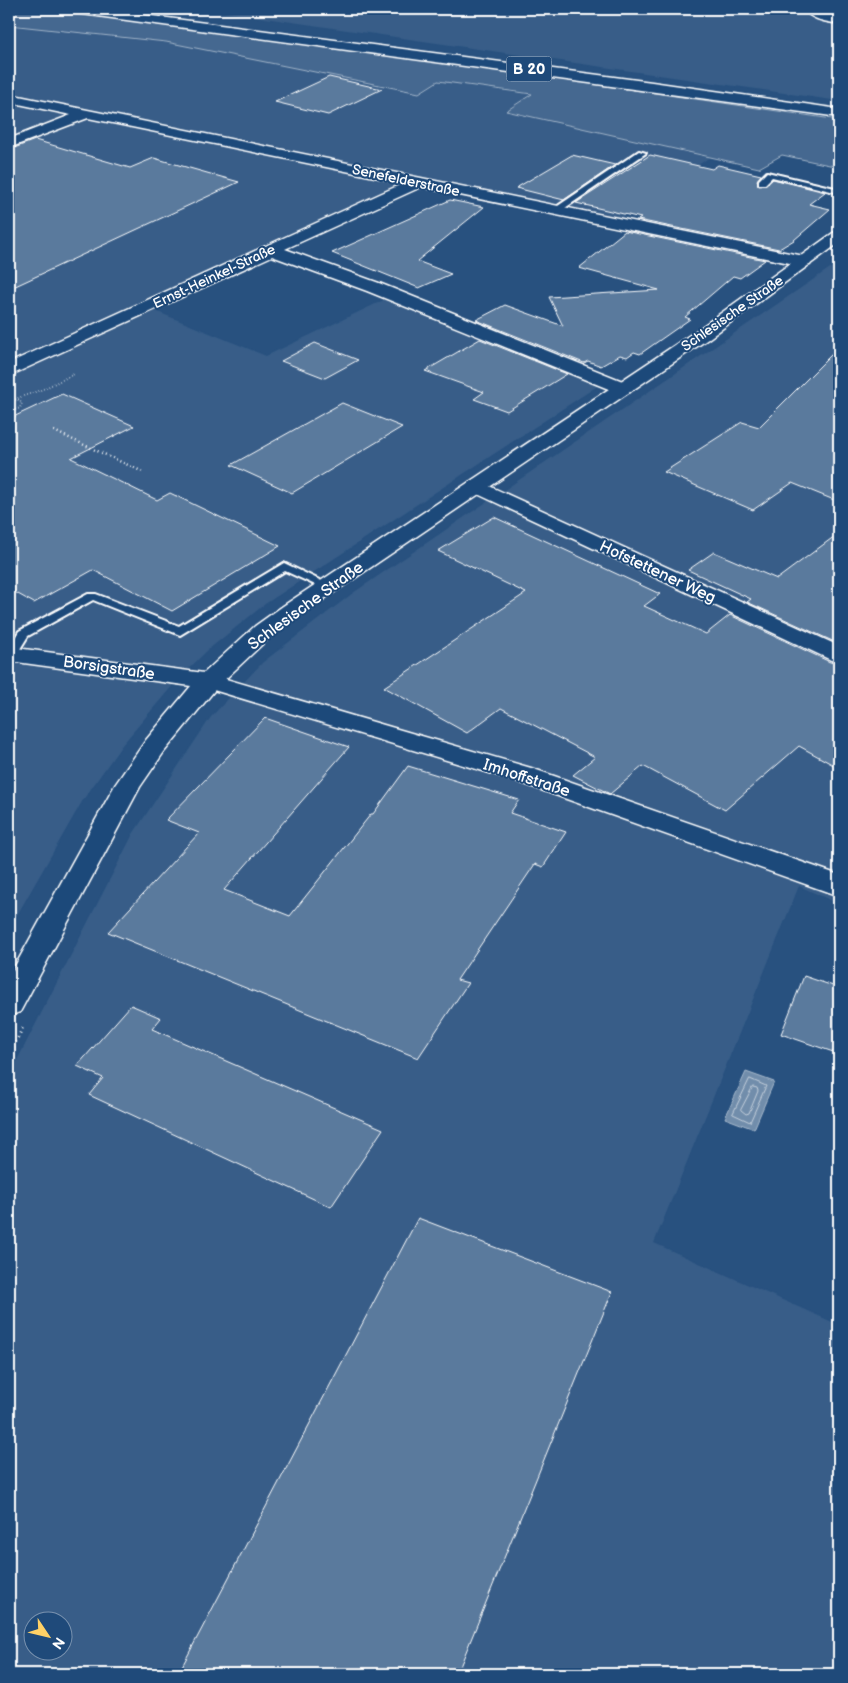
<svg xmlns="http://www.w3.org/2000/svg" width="848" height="1683" font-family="'Balsamiq Sans',sans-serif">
<rect width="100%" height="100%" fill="#28517f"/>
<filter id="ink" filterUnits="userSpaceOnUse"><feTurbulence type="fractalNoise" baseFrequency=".02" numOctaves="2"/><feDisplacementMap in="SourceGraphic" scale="10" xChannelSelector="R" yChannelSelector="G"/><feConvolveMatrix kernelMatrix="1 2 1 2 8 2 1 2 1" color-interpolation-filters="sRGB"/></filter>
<g filter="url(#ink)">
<g fill="#375d88" fill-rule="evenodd">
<polygon points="205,9 839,9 839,101 319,26"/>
<polygon points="9,25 166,42 533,94 507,111 710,157 607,227 431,190 411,191 153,310 266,356 388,298 599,385 265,604 209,649 179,678 122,745 83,800 9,929"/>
<path d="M839,262v642l-40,-18 -145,357 185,82v349h-830v-598l124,-242 78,-117 52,-55 90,-69zM32,1620h30v30h-30z"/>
</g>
<polygon fill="#446890" stroke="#a2b4c8" points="9,9 41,9 139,21 476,67 839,120 839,167 782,155 759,168 506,111 532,94 438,81 419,93 166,42 9,25"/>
<polygon fill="#718dab" stroke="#aabbcd" points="746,1072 774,1082 754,1129 725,1118"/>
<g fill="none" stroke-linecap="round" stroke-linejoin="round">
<g stroke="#c6d1dd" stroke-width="1">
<polygon points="750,1079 766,1086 750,1122 733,1114"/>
<polygon points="753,1087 757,1088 758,1091 749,1113 746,1114 741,1110"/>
</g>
</g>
<g fill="#5a7a9d" stroke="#fff">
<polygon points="329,77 382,89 328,115 275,102"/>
<polygon points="35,140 130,168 154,158 239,182 9,289 9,150"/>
<polygon points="572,155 615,165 564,200 516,188"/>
<polygon points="650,155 712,169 718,165 761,175 757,180 759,186 766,185 773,179 825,192 809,204 830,209 794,240 779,249 638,220 641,218 576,203"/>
<polygon points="450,200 484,207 417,261 451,274 419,288 332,253"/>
<polygon points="625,231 765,260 740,278 733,276 685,317 690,319 640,354 634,352 627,357 620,355 601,366 588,361 584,363 476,320 505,305 563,326 549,297 659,290 579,268"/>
<polygon points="480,339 567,374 507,411 474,399 484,392 425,371"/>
<polygon points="315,343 358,360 325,378 281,361"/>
<polygon points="839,347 839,502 792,483 753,510 664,472 742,422 759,427"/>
<polygon points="62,394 134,426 71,458 157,500 170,493 280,546 172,611 93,570 34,603 9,589 9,419"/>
<polygon points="342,403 402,427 292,493 231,465"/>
<polygon points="494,517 660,594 644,606 706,634 730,615 830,662 839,664 839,768 799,746 725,810 643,766 610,794 573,775 595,757 501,708 467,733 384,687 526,593 438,551"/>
<polygon points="839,533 839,644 747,602 751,599 688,570 714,552 777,579"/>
<polygon points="265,718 349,747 224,890 290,916 371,814 373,814 408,766 519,800 510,813 566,832 543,867 535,864 457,980 468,983 418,1058 108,932 199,833 166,820"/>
<polygon points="804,976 839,988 839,1054 781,1034"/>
<polygon points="131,1005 161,1018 152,1029 383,1129 331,1207 89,1095 103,1078 77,1066"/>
<polygon points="418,1218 612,1292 457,1674 178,1674"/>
</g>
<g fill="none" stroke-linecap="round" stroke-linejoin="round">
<g stroke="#fff" stroke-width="4">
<g id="lane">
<polygon points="639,151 646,153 559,212 552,210"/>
<polygon points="767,172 839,189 839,193 772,177 765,184 759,184 759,180"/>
<polygon points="284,563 334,587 328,590 324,589 285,571 180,635 93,600 28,636 15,657 9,657 9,648 19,631 88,594 96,594 179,626"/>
</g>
</g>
<g stroke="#fff" stroke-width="3">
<g id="street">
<path d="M805,9c12,-1 22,5 34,7v8c-10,-2 -30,-4 -34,-15z"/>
<polygon points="9,94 804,256 810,257 812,261 810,265 804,266 421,187 285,249 379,283 630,384 632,388 630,392 623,394 616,392 367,291 272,256 9,376 9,363 404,183 88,118 9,148 9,139 71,115 9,102"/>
<polygon points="476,480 839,646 839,662 831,660 469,490 466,486 469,482"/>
<polygon points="209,674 531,768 839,875 839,896 513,780 200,686 197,681 200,676"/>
</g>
</g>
<g stroke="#fff" stroke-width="3">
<polygon id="secondary" points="839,231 839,243 708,339 299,616 271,636 218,686 164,752 140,787 20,1012 9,1016 9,977 115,785 146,740 191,686 9,661 9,647 204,673 255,626 283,606 696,331 833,233"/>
</g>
<g stroke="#fff" stroke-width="3">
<polygon id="highway" points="69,9 100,9 652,82 839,109 839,117 75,13"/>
</g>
<g stroke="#fff" stroke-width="2" stroke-dasharray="0.5 2.5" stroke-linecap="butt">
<polyline points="9,399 18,400 22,403 20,408 9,412"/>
<polyline points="15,399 41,390 74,374"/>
</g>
<polyline stroke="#fff" stroke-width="2.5" stroke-dasharray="1 3" stroke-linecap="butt" points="54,431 143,472"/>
<polyline stroke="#fff" stroke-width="3" stroke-dasharray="1 4" stroke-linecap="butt" points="9,1056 23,1027"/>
<use href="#lane" fill="#1f4a7a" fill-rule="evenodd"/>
<use href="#street" fill="#1f4a7a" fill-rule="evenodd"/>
<use href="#secondary" fill="#1f4a7a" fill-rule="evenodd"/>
<use href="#highway" fill="#1f4a7a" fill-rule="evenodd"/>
</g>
</g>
<g text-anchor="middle" stroke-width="4" stroke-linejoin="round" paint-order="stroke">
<g font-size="14" fill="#fff" stroke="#1f4a7a">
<text transform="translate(406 180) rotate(12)" y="5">Senefelderstraße</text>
<text transform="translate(214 276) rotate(-25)" y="5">Ernst-Heinkel-Straße</text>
<text transform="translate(732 313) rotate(-35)" y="5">Schlesische Straße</text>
</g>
<rect fill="#1f4a7a" stroke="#bcc9d7" stroke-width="1" x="506.5" y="56.5" width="45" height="25" rx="4"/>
<g font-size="15" font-weight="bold" fill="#fff">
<text x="529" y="74">B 20</text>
</g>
<g font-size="16" fill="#fff" stroke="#1f4a7a">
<text transform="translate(658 571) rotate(25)" y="6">Hofstettener Weg</text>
<text transform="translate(305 605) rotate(-36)" y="6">Schlesische Straße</text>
<text transform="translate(109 667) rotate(8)" y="6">Borsigstraße</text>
<text transform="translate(527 777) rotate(18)" y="6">Imhoffstraße</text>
</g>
</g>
<rect width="848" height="1683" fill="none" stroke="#1f4a7a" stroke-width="30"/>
<rect x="15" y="15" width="818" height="1653" fill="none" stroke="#fff" stroke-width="2" filter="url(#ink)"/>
<g transform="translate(48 1636) rotate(125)"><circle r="24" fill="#1f4a7a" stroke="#7992af"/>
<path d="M0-4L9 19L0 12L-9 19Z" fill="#ffd166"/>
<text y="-8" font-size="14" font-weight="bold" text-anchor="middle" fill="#ffffff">N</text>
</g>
</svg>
